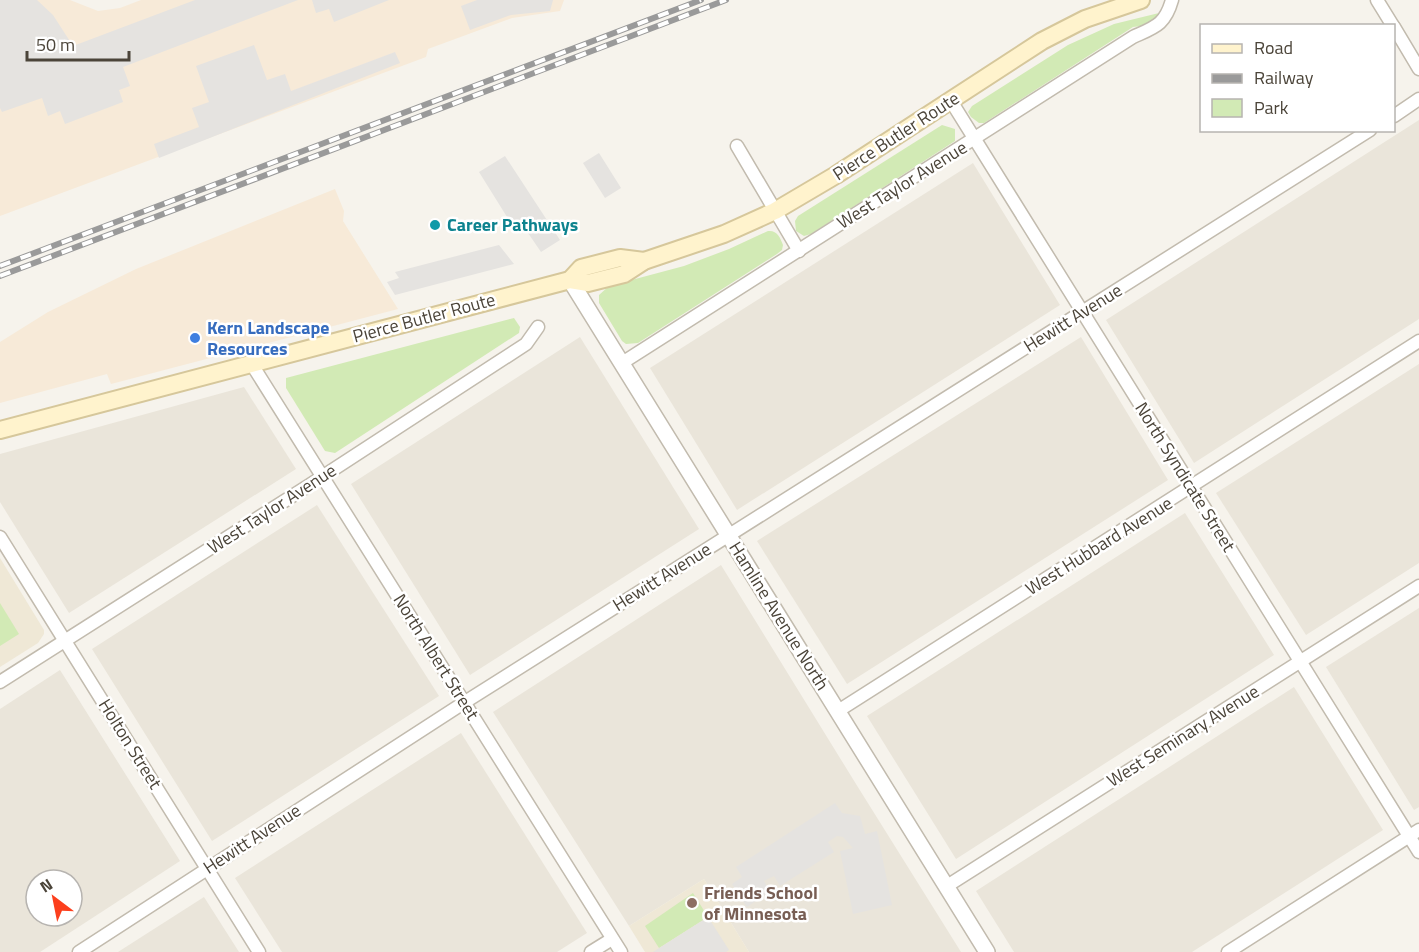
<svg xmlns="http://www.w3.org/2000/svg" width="1419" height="952" font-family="'Titillium Web',sans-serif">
<rect width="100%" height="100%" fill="#f6f3ec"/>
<g fill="#eae5da" fill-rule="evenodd">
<polygon points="1419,120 1419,319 1194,463 1106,320"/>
<polygon points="973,163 1060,305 737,510 650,368"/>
<polygon points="580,337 699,529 470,675 351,484"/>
<polygon points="1081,337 1168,480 847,684 757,541"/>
<polygon points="1419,364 1419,563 1306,635 1216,493"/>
<polygon points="244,387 296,469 69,613 0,502 0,454"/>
<polygon points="317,505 439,696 212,841 92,649"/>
<polygon points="1185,513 1274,655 956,859 867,716"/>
<polygon points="721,565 856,784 961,952 749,952 704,879 629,926 493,712"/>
<polygon points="1419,608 1419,807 1414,810 1326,667"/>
<path d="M60,670l120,191 -140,91h-40v-243zM36,880h36v36h-36z"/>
<polygon points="1294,687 1383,830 1192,952 1014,952 976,891"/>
<polygon points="461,733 587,933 557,952 282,952 235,878"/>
<polygon points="204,897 239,952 118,952"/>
</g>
<g fill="#f7ead8">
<polygon points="30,0 70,0 98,11 120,8 141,0 564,0 560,11 512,18 428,49 426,57 0,216 0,19"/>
<polygon points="335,189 344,211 343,221 398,309 111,384 107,374 0,403 0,342 48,312 136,269"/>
</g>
<g fill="#efe8d6">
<polygon points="0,558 44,630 44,634 38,643 0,667"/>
<polygon points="704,879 749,952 645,952 629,926"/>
</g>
<g fill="#d2eab5">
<polygon points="1159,13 1160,17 1150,25 1133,27 984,123 979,123 971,117 968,112 972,106 1068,45 1114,24"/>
<polygon points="942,125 955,129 955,141 811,234 804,236 796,231 795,221 798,216"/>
<path d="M768,231c9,-1 12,6 15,14l-1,5 -5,4 -139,89 -12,1 -4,-3 -23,-38v-8l10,-9 75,-20 45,-17z"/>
<polygon points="514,318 520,327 519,333 335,453 325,451 286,388 286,378"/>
<polygon points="0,603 19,634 0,646"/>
<polygon points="693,893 708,917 659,948 645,926"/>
</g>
<g fill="#e5e3e0">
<polygon points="0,0 37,0 53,15 73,46 195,0 298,0 123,67 130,86 119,90 123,102 65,124 60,111 48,116 42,98 2,112 0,108"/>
<polygon points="312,0 389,0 334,22 329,9 316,13"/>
<polygon points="477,0 553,0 550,11 511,15 470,30 461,6"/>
<polygon points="254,45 267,80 285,74 291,91 395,52 400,63 159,158 154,144 199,127 192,108 209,102 196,66"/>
<polygon points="599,153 621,188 605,198 583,163"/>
<polygon points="505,156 560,240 541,252 528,233 517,233 479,172"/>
<polygon points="499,245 514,264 395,295 387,282 399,278 395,272"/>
<polygon points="835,803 842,813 860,816 865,834 877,831 892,905 853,914 840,851 853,848 843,837 837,836 828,842 834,852 780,886 774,876 764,881 770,891 747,907 732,884 742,877 736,867"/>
<polygon points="708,917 729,950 726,952 653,952"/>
</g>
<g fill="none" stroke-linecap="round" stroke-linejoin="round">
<g stroke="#c2bbae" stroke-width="15">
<g id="minor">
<polyline points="1377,0 1393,26"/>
<polyline points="1394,27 1419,69"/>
<polyline points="951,101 1419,852"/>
<polyline points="1394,116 1419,99"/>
<polyline points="737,146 799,251"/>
<polyline points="251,363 621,952"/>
<path d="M622,363l511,-326c22,-10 32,-12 39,-37"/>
<polyline points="0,537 259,952"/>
<polyline points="0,682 308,486 526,344 538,327"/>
<polyline points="838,711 1419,341"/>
<polyline points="947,886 1419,586"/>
<polyline points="79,952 465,702 1370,130"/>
<polyline points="591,952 612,939"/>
<polyline points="1228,952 1419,830"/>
</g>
</g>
<g stroke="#c2bbae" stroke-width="18">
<polyline id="tertiary" points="570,280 987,952"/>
</g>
<g stroke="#d6c79b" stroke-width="20">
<g id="secondary">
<polyline points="570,280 581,268 620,258 644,261"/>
<polyline points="0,430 570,280 588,283 624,274 644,261 724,234 775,211 836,175 1042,41 1085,19 1141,0"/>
</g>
</g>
<use href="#minor" stroke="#fff" stroke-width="12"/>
<use href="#tertiary" stroke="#fff" stroke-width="15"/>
<use href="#secondary" stroke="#fff3cd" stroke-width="16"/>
<g stroke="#9a9a9a" stroke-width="6">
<g id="rail">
<polyline points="0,266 701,0"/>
<polyline points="0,276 726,0"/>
</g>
</g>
<use href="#rail" stroke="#fff" stroke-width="4" stroke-dasharray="11" stroke-linecap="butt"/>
</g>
<circle fill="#0f9aa8" stroke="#fff" stroke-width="2" cx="435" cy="225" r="6"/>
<circle fill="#3f7fe0" stroke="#fff" stroke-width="2" cx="195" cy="338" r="6"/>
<circle fill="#8d6e63" stroke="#fff" stroke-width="2" cx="692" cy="903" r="6"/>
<g text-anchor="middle" stroke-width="5" stroke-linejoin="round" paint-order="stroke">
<g font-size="18" fill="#4b4439" stroke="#fff">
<text transform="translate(896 136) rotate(-33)" y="6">Pierce Butler Route</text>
<text transform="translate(902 185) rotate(-32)" y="6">West Taylor Avenue</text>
<text transform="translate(424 318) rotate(-15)" y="6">Pierce Butler Route</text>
<text transform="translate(1073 318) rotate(-32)" y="6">Hewitt Avenue</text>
<text transform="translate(1185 477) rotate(58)" y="6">North Syndicate Street</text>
<text transform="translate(272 509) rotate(-33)" y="6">West Taylor Avenue</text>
<text transform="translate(1099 546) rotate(-32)" y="6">West Hubbard Avenue</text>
<text transform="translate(662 577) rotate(-32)" y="6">Hewitt Avenue</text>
<text transform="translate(779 616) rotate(58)" y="6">Hamline Avenue North</text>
<text transform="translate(436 657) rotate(58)" y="6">North Albert Street</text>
<text transform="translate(1183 736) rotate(-32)" y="6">West Seminary Avenue</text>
<text transform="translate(130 744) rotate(58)" y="6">Holton Street</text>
<text transform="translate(252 839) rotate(-33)" y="6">Hewitt Avenue</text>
</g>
<g font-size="18" font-weight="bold" fill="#0d838f" stroke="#fff" text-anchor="start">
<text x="447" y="231">Career Pathways</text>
</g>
<g font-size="18" font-weight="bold" fill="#366cbe" stroke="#fff" text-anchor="start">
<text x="207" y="334">Kern Landscape<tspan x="207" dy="21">Resources</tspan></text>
</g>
<g font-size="18" font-weight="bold" fill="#785e54" stroke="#fff" text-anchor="start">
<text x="704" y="899">Friends School<tspan x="704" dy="21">of Minnesota</tspan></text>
</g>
</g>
<rect x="1200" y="24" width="195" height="108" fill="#ffffff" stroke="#b7b4b0" stroke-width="1.5"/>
<rect x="1212" y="44" width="30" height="9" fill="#fff3cd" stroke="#b7b4b0" stroke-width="1.5"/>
<text x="1254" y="54" font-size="18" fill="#4b4439">Road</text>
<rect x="1212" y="74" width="30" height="9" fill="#9a9a9a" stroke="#b7b4b0" stroke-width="1.5"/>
<text x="1254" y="84" font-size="18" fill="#4b4439">Railway</text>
<rect x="1212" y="99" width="30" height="18" fill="#d2eab5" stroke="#b7b4b0" stroke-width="1.5"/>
<text x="1254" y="114" font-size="18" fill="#4b4439">Park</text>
<g transform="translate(54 898) rotate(328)"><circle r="28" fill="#ffffff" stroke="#b7b4b0" stroke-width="1.5"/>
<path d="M0-4.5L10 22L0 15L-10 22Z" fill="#fc3f1d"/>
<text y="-9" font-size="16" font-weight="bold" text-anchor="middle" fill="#4b4439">N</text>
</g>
<path d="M27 51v9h102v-9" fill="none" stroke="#4b4439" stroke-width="3"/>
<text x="36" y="51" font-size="18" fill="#4b4439" stroke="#ffffff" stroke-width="4.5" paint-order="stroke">50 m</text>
</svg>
